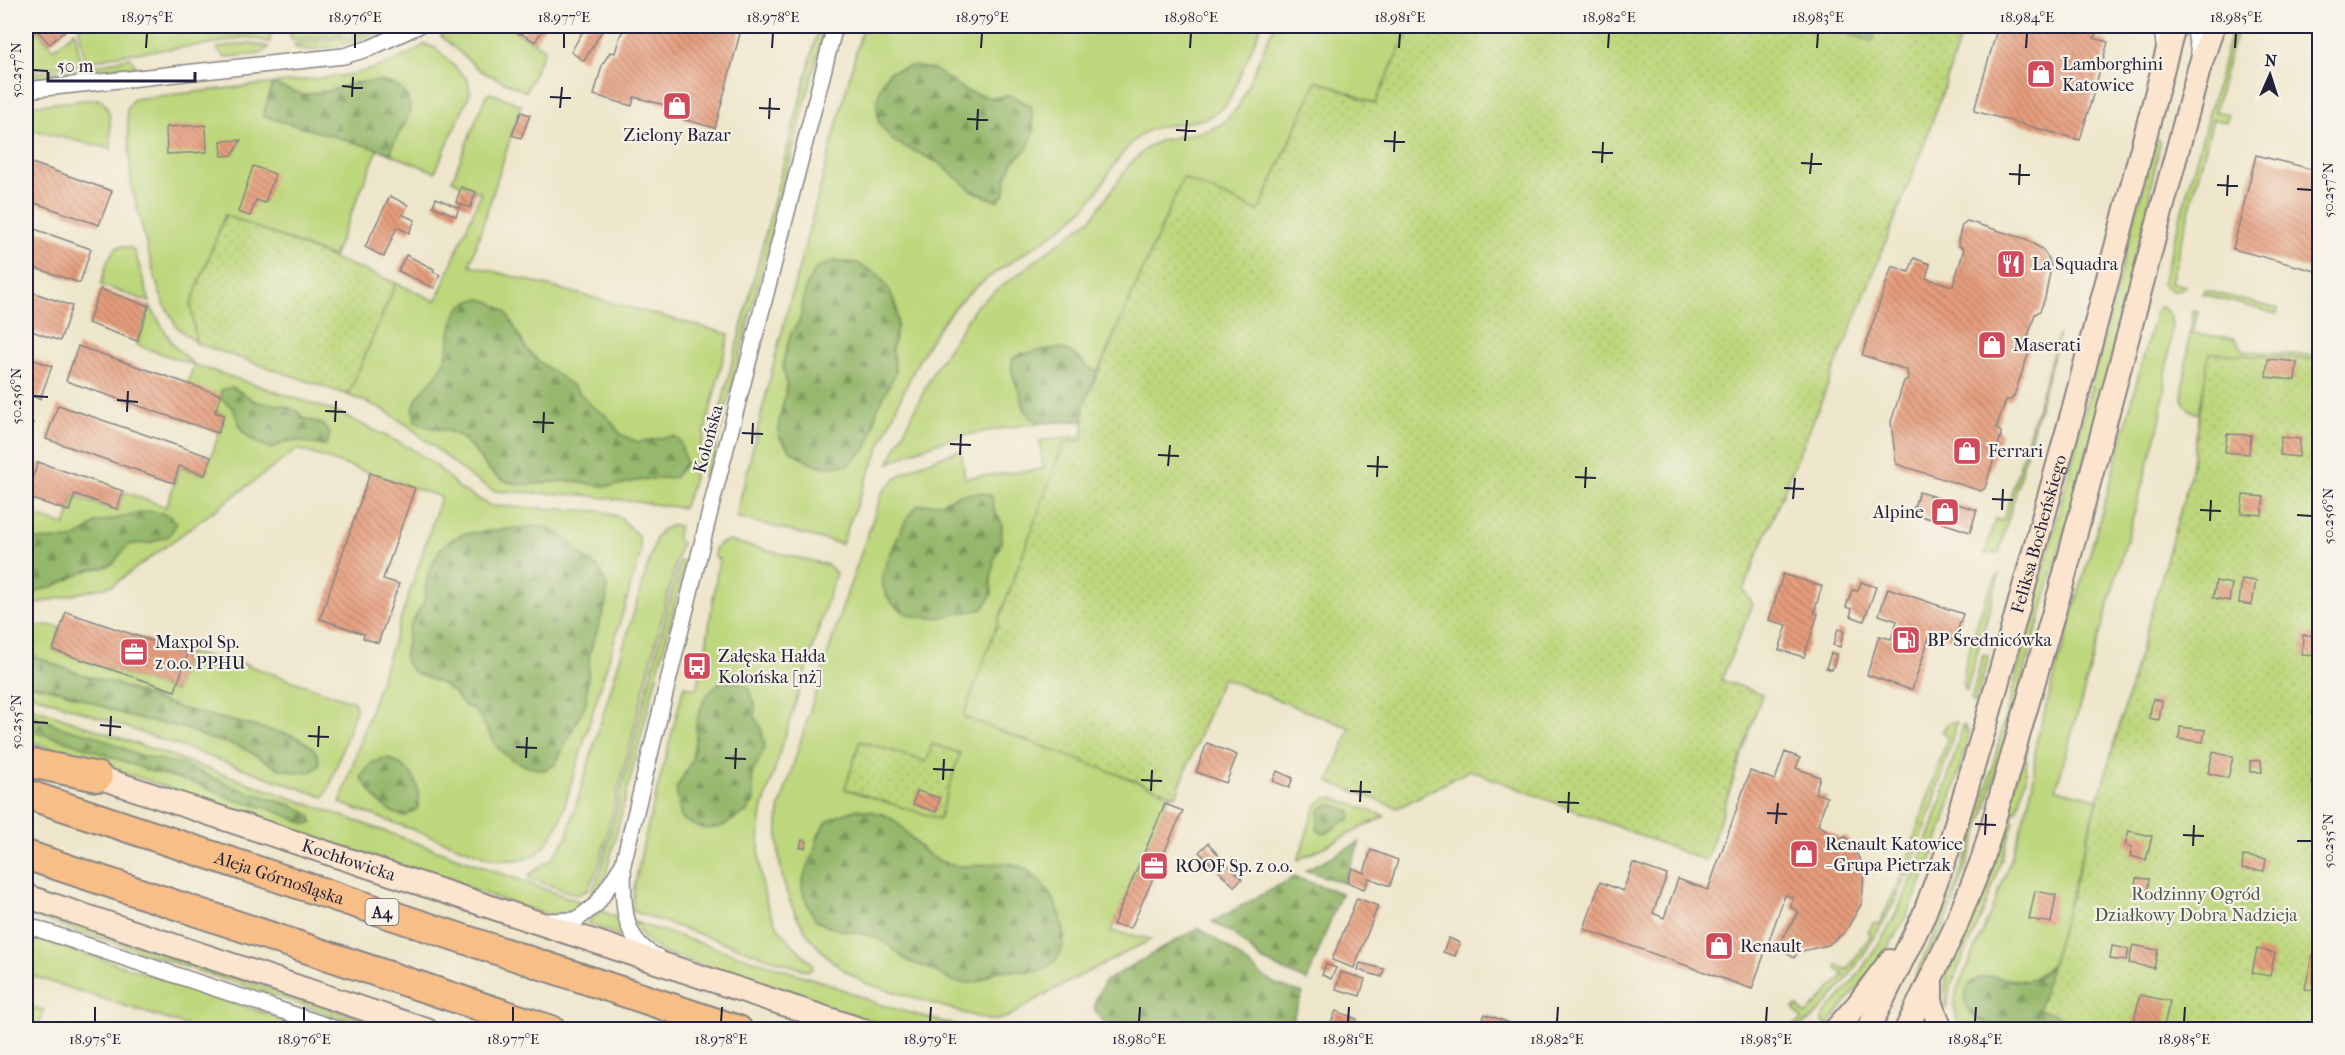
<svg xmlns="http://www.w3.org/2000/svg" width="2345" height="1055" font-family="'IM FELL French Canon',serif">
<defs>
<pattern id="forest-firs" width="22" height="20" patternUnits="userSpaceOnUse" patternTransform="scale(1.5)"><rect width="22" height="20" fill="#96b86c"/><path d="M5 1l3.5 6h-7zM16 11l3.5 6h-7z" fill="#7a955a"/></pattern>
<pattern id="garden-dots" width="8" height="8" patternUnits="userSpaceOnUse" patternTransform="scale(1.5)"><rect width="8" height="8" fill="#bdd77c"/><path d="M2 2h.1M6 6h.1" fill="none" stroke="#a2b86c" stroke-width="1.8" stroke-linecap="round"/></pattern>
<pattern id="building-back-hatch" width="6" height="6" patternUnits="userSpaceOnUse" patternTransform="scale(1.5)"><rect width="6" height="6" fill="#e59c7b"/><path d="M-1 5l2 2M0 0l6 6M5-1l2 2" fill="none" stroke="#b97f66"/></pattern>
</defs>
<rect width="100%" height="100%" fill="#f7f3e8"/>
<filter id="ink" filterUnits="userSpaceOnUse"><feTurbulence type="fractalNoise" baseFrequency=".0167" numOctaves="2"/><feDisplacementMap in="SourceGraphic" scale="12" xChannelSelector="R" yChannelSelector="G"/><feConvolveMatrix kernelMatrix="1 2 1 2 8 2 1 2 1" color-interpolation-filters="sRGB"/></filter>
<filter id="wash" filterUnits="userSpaceOnUse"><feTurbulence type="fractalNoise" baseFrequency=".008" numOctaves="4" result="noise"/><feDisplacementMap in="SourceGraphic" scale="24" xChannelSelector="R" yChannelSelector="G"/><feGaussianBlur stdDeviation="1.35" result="paint"/><feColorMatrix in="noise" values="0 0 0 0 0 0 0 0 0 0 0 0 0 0 0 0 0 1.4 0 .05"/><feComposite in="paint" operator="in"/></filter>
<g filter="url(#wash)">
<rect width="100%" height="100%" fill="#eee6cb"/>
<g fill="#bdd77c" stroke="#707c5c" stroke-width="1.5" fill-rule="evenodd">
<polygon points="26,26 32,26 54,49 75,31 81,64 26,70"/>
<polygon points="79,26 271,26 270,42 246,37 212,44 117,55 85,63"/>
<polygon points="287,26 369,26 332,36 292,40"/>
<path d="M380,26h14c-22,9 -75,30 -98,22l-2,-4 58,-8z"/>
<polygon points="445,26 506,26 545,49 526,92 481,71 441,36 440,30"/>
<polygon points="819,26 825,26 708,478 705,480 703,476"/>
<path d="M863,26h398l-32,75c-28,34 -63,12 -93,38 -24,21 -34,54 -58,75 -34,31 -77,50 -110,80 -43,40 -66,100 -88,153 -13,32 -27,64 -38,97l-106,-27 41,-167z"/>
<path d="M1274,26h136l-35,78 -58,-24 -58,131 -76,-32 -85,192 -8,-1 -10,-11 -33,-9 -16,4 -10,-1v50l9,15 13,5c-54,6 -105,14 -154,40l44,-91 44,-67 115,-87 38,-54 19,-18 13,-6 48,-10 13,-7 15,-16z"/>
<polygon points="2233,26 2239,26 2229,56 2215,111 2228,114 2227,122 2213,119 2171,282 2186,286 2181,290 2172,291 2162,284"/>
<polygon points="249,43 269,47 261,54 224,57 217,48"/>
<path d="M425,44l12,5 31,31 2,13 -35,79 -57,-23 -45,108 -108,-42 -34,89 5,39 -19,-16 -14,-25 -8,-24 -24,-94 -4,-75 6,-10 215,-24c28,-6 52,-14 77,-31z"/>
<polygon points="130,57 136,67 88,72 88,68"/>
<polygon points="76,69 77,73 26,79 26,74"/>
<polygon points="491,93 521,105 470,265 729,334 691,489 683,508 584,495 494,491 472,478 407,425 381,408 348,395 396,283 436,301 481,193 452,180 486,95"/>
<polygon points="96,99 102,100 108,109 110,118 111,149 26,129 26,106"/>
<polygon points="2158,139 2160,142 2137,260 2081,474 1985,811 1950,913 1905,1006 1906,997 1957,883 1982,807 2155,141"/>
<path d="M120,246l11,2 4,4 15,50 -49,-17c4,-14 6,-32 19,-39z"/>
<polygon points="2204,290 2278,309 2277,314 2203,294"/>
<path d="M150,306l24,40 21,19 142,47 73,36 28,19 22,22 31,17 110,5 20,7 18,19 2,15 -81,269c-18,36 -29,44 -70,37l-150,-55 101,-306 -143,-48 -185,136 -87,21v-93l39,12 10,-29 42,15 7,-19 42,15 14,-40 25,8 20,-60 -43,-15 12,-35 -57,-20z"/>
<path d="M2160,307c10,4 11,10 12,20l-12,95 -104,367 42,10 -47,167 -22,15 -38,-4 -23,32 11,12 34,8h-51c-10,-13 -9,-32 -2,-47 30,-63 57,-131 73,-199 3,-14 0,-28 3,-41l71,-248 49,-184z"/>
<path d="M2193,310l5,1 -6,23 43,4 9,13 75,5v4l-109,-7 -11,61c-9,-2 -14,-7 -17,-16z"/>
<polygon points="2059,334 1999,553 1985,554 1995,519 2003,521"/>
<path d="M1083,435v5l-119,277 206,76 -59,138 41,8 -103,53 -41,25 -12,3h-9l-122,-37c-68,-36 -93,-100 -86,-173l66,-211 37,-106c20,-26 49,-33 79,-43l4,28 78,-9 -3,-28zM860,741l67,21 -82,27z"/>
<polygon points="673,525 679,526 677,536 681,543 600,862 588,890 577,895 529,878 529,875 554,857 566,839 656,538 661,530"/>
<path d="M729,541l99,24 8,8 -73,234c-7,37 -6,91 17,123 10,13 21,23 33,34l-1,5 -5,2 -175,-60 2,-22 9,-44 41,-159 12,3 9,-35 14,-95 -5,-2 1,-8 5,-6z"/>
<polygon points="680,561 686,561 606,874 593,898 591,894 602,866"/>
<path d="M1999,574l-33,118c-3,-6 -3,-12 -2,-19 2,-18 23,-86 35,-99z"/>
<polygon points="46,625 61,627 53,650 175,691 188,653 238,662 354,702 356,709 330,786 324,797 26,692 26,628"/>
<polygon points="1983,655 1989,657 1975,704 1971,700"/>
<polygon points="26,705 331,812 578,901 583,906 565,914 545,914 26,740"/>
<polygon points="1953,722 1957,722 1933,805 1908,876 1902,874 1948,737 1942,732 1947,724"/>
<path d="M1963,725l5,6v6c-18,69 -36,136 -72,197 -19,33 -46,62 -69,92l-5,-5 1,-5c82,-86 109,-180 140,-291z"/>
<polygon points="2027,744 2026,779 2017,811 2014,810 2011,820 2014,821 1986,906 1950,987 1947,1009 1944,993 1948,970 1984,885"/>
<polygon points="1326,798 1334,798 1385,816 1298,860 1316,805"/>
<path d="M1901,879l4,2c-14,31 -81,149 -116,148l13,-10 -9,-11 4,-2 9,9 38,-40 -8,-7 2,-3 9,5 24,-35 -3,-3 5,-9 6,1z"/>
<polygon points="26,908 392,1029 375,1029 26,914"/>
<polygon points="601,911 616,917 621,932 620,936 587,923"/>
<polygon points="634,922 829,984 878,1004 969,1029 897,1029 664,953 645,940"/>
<polygon points="26,934 313,1029 197,1029 26,974"/>
<polygon points="26,1005 44,1011 37,1029 26,1029"/>
</g>
<g fill="url(#forest-firs)" stroke="#5c6d54" stroke-width="1.5">
<polygon points="1819,26 1878,26 1873,42"/>
<polygon points="911,66 933,69 966,91 992,98 1010,95 1031,106 1034,132 1028,148 1013,162 1006,178 1005,193 997,201 971,190 939,163 893,141 879,124 877,105 880,87 889,72"/>
<path d="M380,81c22,2 37,19 26,41 -6,11 -13,18 -15,31l-128,-37 9,-32 32,11 28,-5 22,-7z"/>
<polygon points="834,261 857,263 879,275 890,291 897,309 897,328 892,349 896,372 877,410 872,434 866,449 848,465 824,467 807,461 792,452 779,437 779,422 787,385 783,367 784,357 790,336 800,319 806,286 816,268"/>
<path d="M480,299l11,3 15,10 20,36 11,12 36,26 21,22 13,8 14,19 17,7 35,-6 7,5 6,22 -11,14c-11,2 -22,1 -33,3 -12,2 -23,6 -36,6 -12,0 -24,-5 -36,-5 -23,0 -47,9 -69,-2 -20,-11 -25,-34 -45,-45 -13,-6 -28,-4 -40,-12 -11,-25 16,-36 26,-55 10,-18 5,-42 17,-58 5,-7 13,-9 21,-10z"/>
<path d="M1057,348c23,2 22,21 41,23l-13,31 -2,19 -40,2 -13,-5c-7,-9 -7,-17 -11,-27 -5,-13 -10,-19 -6,-33 8,-5 32,-8 44,-10z"/>
<path d="M232,387l25,15 29,4 12,6 5,6 19,6 8,10 -4,11c-13,1 -24,-6 -36,-4 -6,0 -13,6 -19,8l-18,-8 -11,-10 -9,-23 -12,-9v-9z"/>
<path d="M983,493l9,3 2,13 8,15 -1,19 -7,17 -3,21 1,13 -9,15c-23,4 -45,12 -68,7 -7,-1 -15,-6 -20,-10 -21,-20 -12,-36 -2,-58 8,-19 11,-28 25,-43l23,-2 19,-9z"/>
<polygon points="150,511 169,515 177,523 169,536 149,543 130,544 121,553 114,563 103,568 91,569 52,587 37,591 26,589 26,540 72,539 85,532 95,523"/>
<polygon points="535,526 549,528 571,542 580,553 601,571 607,587 606,604 590,652 586,703 555,765 544,770 528,767 511,759 498,748 476,711 464,705 453,692 442,684 413,672 404,660 409,627 424,602 428,573 440,549 449,541 463,534"/>
<path d="M26,651l12,7 45,17 30,8 67,25 114,28c14,7 26,13 25,30l-7,5 -13,2 -21,-5 -37,-21 -34,-9 -21,-9 -56,-12 -68,-26 -36,-7z"/>
<polygon points="721,681 738,682 747,686 755,703 755,717 761,728 765,747 752,774 754,802 746,812 721,827 708,829 693,825 681,818 676,789 692,760 696,737 696,723 705,697"/>
<polygon points="26,712 66,729 94,735 138,755 184,765 239,789 291,805 310,815 313,823 306,824 273,810 235,800 195,783 150,771 70,742 26,730"/>
<path d="M388,758c25,11 33,23 30,50l-13,8c-22,-3 -31,-21 -44,-38 6,-13 12,-18 27,-20z"/>
<path d="M1332,804l18,7 1,3 -2,6c-11,1 -16,13 -26,14l-6,-4 2,-19 7,-6z"/>
<path d="M858,809c8,2 19,3 27,6 27,13 30,42 68,50 30,6 55,-14 82,11 23,21 47,74 9,93 -15,7 -37,-2 -49,3 -14,6 -10,11 -29,11 -19,0 -21,-7 -36,-14 -7,-3 -15,-5 -22,-8 -9,-5 -15,-14 -25,-20 -20,-11 -45,-7 -64,-19 -5,-3 -8,-10 -10,-15 -13,-22 -5,-30 3,-50 5,-13 4,-22 13,-33 7,-8 23,-11 33,-15z"/>
<polygon points="1360,842 1344,883 1305,870"/>
<polygon points="1294,877 1341,893 1307,981 1262,960 1231,932 1212,922"/>
<polygon points="1198,928 1226,946 1265,978 1277,985 1303,993 1288,1029 1113,1030 1102,1020 1095,1011 1095,1001 1105,981"/>
<path d="M2051,966l-12,43 58,20c-28,0 -133,12 -132,-32 1,-8 5,-15 12,-18 15,-8 34,5 50,2 9,-1 17,-10 24,-15z"/>
</g>
<g fill="url(#garden-dots)" stroke="#707c5c" stroke-width="1.5">
<path d="M1410,26h210l12,5 3,-5h184l53,15 6,-15h85c-23,84 -56,162 -88,243 -43,108 -88,214 -132,321l10,14 -32,76 41,14 -56,167 -236,-91 -72,38 -69,-26 21,-54 -128,-50 -46,118 -213,-79 101,-275 19,-2 1,-35 99,-227 76,33 58,-131 58,24z"/>
<polygon points="225,215 396,283 348,395 196,343 191,304"/>
<polygon points="2209,353 2319,360 2319,1029 2095,1029 2039,1009 2190,476"/>
<polygon points="860,741 927,762 932,744 960,753 939,819 845,789"/>
</g>
<g id="blocks">
<g fill="url(#building-back-hatch)">
<polygon points="33,26 70,26 50,44"/>
<polygon points="507,26 525,26 520,34"/>
<polygon points="527,26 545,26 535,42 522,34"/>
<polygon points="586,26 605,26 584,61 571,52"/>
<polygon points="626,26 742,26 715,128 682,119 684,110 634,97 632,106 594,95 602,65 610,52 615,53 620,36"/>
<polygon points="1998,26 2068,26 2096,33 2094,38 2108,42 2080,140 1974,111"/>
<polygon points="521,112 530,115 521,138 512,135"/>
<polygon points="206,125 207,152 167,154 166,127"/>
<polygon points="241,140 233,155 222,156 221,141"/>
<polygon points="2256,155 2319,171 2319,272 2233,249"/>
<polygon points="26,161 112,191 99,225 26,200"/>
<polygon points="253,166 275,174 265,203 256,200 250,216 238,212"/>
<polygon points="461,187 476,192 470,208 456,202"/>
<polygon points="390,196 408,205 403,215 415,220 409,233 397,227 384,257 365,247"/>
<polygon points="436,198 459,208 456,216 433,206"/>
<polygon points="1967,221 2026,239 2043,250 2049,259 2051,267 2045,298 2040,311 2035,314 2027,340 2031,346 2014,396 2011,400 2006,400 1996,428 2001,432 2001,435 1985,488 1981,491 1896,464 1891,422 1904,381 1908,379 1907,370 1862,355 1892,266 1909,272 1914,258 1930,264 1926,278 1953,286 1964,249 1959,246 1958,241 1962,225"/>
<polygon points="26,226 91,249 80,283 26,265"/>
<polygon points="406,255 434,269 433,272 440,275 434,288 398,271"/>
<polygon points="100,289 149,306 137,341 88,323"/>
<polygon points="26,290 72,306 60,341 26,329"/>
<polygon points="78,346 221,395 215,412 224,415 218,433 66,381"/>
<polygon points="26,357 52,366 40,399 26,394"/>
<polygon points="2268,359 2297,362 2295,380 2266,377"/>
<polygon points="58,405 211,457 205,475 179,466 174,483 46,439"/>
<polygon points="26,421 33,423 26,443"/>
<polygon points="2227,434 2251,435 2249,454 2225,452"/>
<polygon points="2281,437 2300,439 2299,457 2280,455"/>
<polygon points="38,462 123,491 117,509 75,494 69,511 26,497"/>
<polygon points="370,473 415,488 383,579 399,584 378,643 363,638 364,634 320,619"/>
<polygon points="1919,492 1977,510 1970,532 1912,513"/>
<polygon points="2243,495 2264,497 2262,515 2241,513"/>
<polygon points="1783,574 1822,586 1814,613 1818,614 1804,657 1779,650 1787,625 1769,620"/>
<polygon points="2242,579 2256,581 2252,605 2239,603"/>
<polygon points="2216,581 2232,584 2229,601 2213,598"/>
<polygon points="1861,582 1876,587 1864,621 1850,616 1852,609 1846,607 1852,590 1858,591"/>
<polygon points="1888,588 1963,614 1954,640 1931,632 1912,690 1867,675 1879,636 1891,639 1897,621 1879,615"/>
<polygon points="66,612 188,653 175,691 53,650"/>
<polygon points="1838,629 1844,631 1840,647 1833,645"/>
<polygon points="2303,635 2319,636 2319,656 2302,655"/>
<polygon points="1831,653 1837,655 1832,670 1826,668"/>
<polygon points="2153,699 2162,701 2159,720 2149,718"/>
<polygon points="2180,727 2205,730 2203,742 2179,739"/>
<polygon points="1207,743 1237,755 1226,783 1196,772"/>
<polygon points="1785,752 1800,758 1796,768 1820,777 1815,793 1827,797 1818,825 1842,839 1845,836 1847,838 1862,863 1864,873 1862,903 1845,932 1828,945 1798,952 1794,958 1777,947 1799,912 1790,907 1793,898 1785,895 1752,989 1584,929 1600,882 1623,891 1633,863 1667,875 1653,913 1664,918 1678,879 1708,890 1750,771 1775,780"/>
<polygon points="2213,752 2233,757 2228,778 2208,773"/>
<polygon points="2314,759 2319,759 2319,784 2312,783"/>
<polygon points="2261,760 2262,772 2250,772 2250,761"/>
<polygon points="1277,771 1293,778 1289,788 1273,781"/>
<polygon points="917,791 940,798 936,812 913,804"/>
<polygon points="1165,804 1183,811 1175,828 1131,928 1113,925"/>
<polygon points="2129,831 2152,836 2146,860 2130,856 2132,847 2125,845"/>
<polygon points="802,840 807,841 805,848 800,848"/>
<polygon points="1208,843 1220,857 1242,879 1234,886 1199,852"/>
<polygon points="1371,850 1398,860 1390,886 1369,878 1364,889 1347,882 1352,868 1364,873"/>
<polygon points="2243,856 2266,859 2264,871 2242,868"/>
<polygon points="2136,878 2149,879 2147,899 2134,898"/>
<polygon points="2035,891 2056,895 2051,923 2029,919"/>
<polygon points="1357,898 1378,906 1354,968 1332,960"/>
<polygon points="1449,938 1460,943 1455,956 1443,952"/>
<polygon points="2133,945 2158,950 2154,968 2129,963"/>
<polygon points="2112,946 2129,949 2126,961 2110,959"/>
<polygon points="2257,949 2275,953 2270,976 2252,973"/>
<polygon points="2312,956 2319,957 2319,992 2305,989"/>
<polygon points="1360,963 1384,969 1382,977 1358,970"/>
<polygon points="1326,964 1336,968 1331,979 1322,975"/>
<polygon points="1341,972 1365,979 1360,996 1336,989"/>
<polygon points="2140,995 2170,1001 2163,1029 2132,1029"/>
<polygon points="1336,1011 1357,1019 1353,1029 1328,1029"/>
<polygon points="1485,1014 1510,1023 1508,1029 1479,1029"/>
</g>
</g>
</g>
<g filter="url(#ink)">
<use href="#blocks" fill-opacity="0" stroke="#888483" stroke-width="1.5"/>
<g fill="none" stroke-linecap="round" stroke-linejoin="round">
<g stroke="#888483" stroke-width="18">
<g id="minor">
<polyline points="2159,26 2163,36 2165,52"/>
<polyline points="2194,26 2200,58"/>
<polyline points="26,90 344,56 370,48 418,26"/>
<polyline points="548,921 576,920 597,904 623,864"/>
<polyline points="26,925 340,1030"/>
<path d="M658,957c-39,-17 -34,-58 -35,-93l92,-373 120,-465"/>
</g>
</g>
<g stroke="#888483" stroke-width="26">
<g id="secondary">
<path id="s1" d="M98,777l764,253"/>
<polyline points="26,896 427,1030"/>
<polyline points="1931,980 1931,1001 1941,1030"/>
<polyline points="1835,1030 1858,1004 1890,961"/>
<path id="s2" d="M1868,1030l55,-113 26,-70 38,-127 87,-313 100,-381"/>
<polyline points="1906,1030 1954,930 1982,861 2064,577 2199,69 2213,26"/>
</g>
</g>
<g stroke="#888483" stroke-width="32">
<g id="motorway">
<polyline points="26,762 98,777"/>
<path id="s3" d="M26,794l712,236"/>
<polyline points="26,855 551,1030"/>
</g>
</g>
<use href="#minor" stroke="#fff" stroke-width="15"/>
<use href="#secondary" stroke="#fce5cf" stroke-width="22"/>
<use href="#motorway" stroke="#f7be88" stroke-width="28"/>
</g>
</g>
<path fill="none" stroke="#22223b" stroke-width="2" d="M146,48l1,-15M355,48v-15M564,48v-15M772,48l1,-15M981,48l1,-15M1190,48l1,-15M1399,48l1,-15M1608,48l1,-15M1817,48l1,-15M2026,48l1,-15M2235,48l1,-15M33,70l15,1M342,86l21,2M352,97l1,-20M550,97l21,1M560,108l2,-21M759,108l21,1M769,119l1,-21M967,119l21,1M977,130l1,-21M1176,130l20,1M1185,141l2,-21M1384,141l21,1M1394,152l1,-21M1592,152l21,1M1602,163l1,-21M1801,163l21,1M1810,174l2,-21M2009,174l21,1M2019,185l1,-21M2217,185l21,1M2297,189l15,1M2227,196l1,-21M33,396l15,1M117,400l21,2M325,411l21,1M127,412l1,-21M335,422l1,-21M533,422l21,1M543,433l1,-21M742,433l21,1M752,444l1,-21M950,444l21,1M960,455l1,-21M1158,455l21,1M1168,466l2,-21M1367,466l21,1M1377,477l1,-21M1575,477l21,1M1585,488l1,-21M1784,488l20,1M1793,499l2,-21M1992,499l21,1M2002,510l1,-21M2200,510l21,1M2297,515l15,1M2210,521l1,-21M33,722l15,1M100,725l21,2M110,736l1,-20M308,736l21,1M318,747l1,-21M516,747l21,1M526,758l1,-21M725,758l21,1M735,769l1,-21M933,769l21,1M943,780l1,-21M1141,780l21,1M1151,791l1,-21M1350,791l21,1M1360,802l1,-21M1558,802l21,1M1568,813l1,-21M1767,813l20,1M1776,824l2,-21M1975,824l21,1M1985,835l1,-21M2183,835l21,1M2297,841h15M2193,846l1,-21M95,1022v-15M304,1022v-15M513,1022v-15M721,1022l1,-15M930,1022l1,-15M1139,1022l1,-15M1348,1022l1,-15M1557,1022l1,-15M1766,1022l1,-15M1975,1022l1,-15M2184,1022l1,-15"/>
<defs>
<g id="shop-square" transform="scale(1.5)"><rect x="-9" y="-9" width="18" height="18" rx="4" fill="#d1495b" stroke="#f7f3e8"/><path d="M-5-2.5h2.3a2.7 3.5 0 0 1 5.4 0H5L5.5 6h-11ZM-1.5-2.5h3a1.5 2.3 0 0 0-3 0Z" fill="#fff"/></g>
<g id="restaurant-square" transform="scale(1.5)"><rect x="-9" y="-9" width="18" height="18" rx="4" fill="#d1495b" stroke="#f7f3e8"/><path d="M-5-6h1v4h1v-4h1v4h1v-4h1v5L-1.5 .5V6h-2V.5L-5-1ZM5-6V6H3V1.5H1.5Q1.5-4 5-6Z" fill="#fff"/></g>
<g id="fuel-square" transform="scale(1.5)"><rect x="-9" y="-9" width="18" height="18" rx="4" fill="#d1495b" stroke="#f7f3e8"/><path d="M-5.5-6h7V0h2V4h1.3V-2.5L3-4.5l.8-.8L6-3V5H2.5V1h-1V6h-7ZM-4.2-4.7v3.2H.2V-4.7Z" fill="#fff"/></g>
<g id="office-square" transform="scale(1.5)"><rect x="-9" y="-9" width="18" height="18" rx="4" fill="#d1495b" stroke="#f7f3e8"/><path d="M-6-3h4V-5.5h4V-3h4V5H-6ZM-1-4.5V-3h2v-1.5ZM-6 0V1H6V0Z" fill="#fff"/></g>
<g id="bus-square" transform="scale(1.5)"><rect x="-9" y="-9" width="18" height="18" rx="4" fill="#d1495b" stroke="#f7f3e8"/><path d="M-5-6H5V4H4V6H2V4H-2V6H-4V4H-5ZM-3.5-4V0h7V-4ZM-3.5 1.2v1.5H-2V1.2ZM2 1.2v1.5H3.5V1.2Z" fill="#fff"/></g>
</defs>
<g fill-rule="evenodd">
<use href="#shop-square" x="2041" y="74"/>
<use href="#shop-square" x="677" y="106"/>
<use href="#restaurant-square" x="2011" y="264"/>
<use href="#shop-square" x="1992" y="345"/>
<use href="#shop-square" x="1967" y="451"/>
<use href="#shop-square" x="1945" y="512"/>
<use href="#fuel-square" x="1906" y="640"/>
<use href="#office-square" x="134" y="652"/>
<use href="#bus-square" x="697" y="666"/>
<use href="#shop-square" x="1804" y="854"/>
<use href="#office-square" x="1154" y="866"/>
<use href="#shop-square" x="1719" y="946"/>
</g>
<g text-anchor="middle" stroke-width="4.5" stroke-linejoin="round" paint-order="stroke">
<rect fill="#f7f3e8" stroke="#62616f" stroke-width="1.5" x="365.5" y="899" width="33" height="26" rx="4.5"/>
<g font-size="16" font-weight="bold" fill="#22223b">
<text x="382" y="918">A4</text>
</g>
<g font-size="18" fill="#22223b" stroke="#f7f3e8" text-anchor="start">
<text x="2062" y="70">Lamborghini<tspan x="2062" dy="21">Katowice</tspan></text>
<text x="677" y="141" text-anchor="middle">Zielony Bazar</text>
<text x="2032" y="270">La Squadra</text>
<text x="2013" y="351">Maserati</text>
<text x="1988" y="457">Ferrari</text>
<text x="1924" y="518" text-anchor="end">Alpine</text>
<text x="1927" y="646">BP Średnicówka</text>
<text x="155" y="648">Maxpol Sp.<tspan x="155" dy="21">z o.o. PPHU</tspan></text>
<text x="718" y="662">Załęska Hałda<tspan x="718" dy="21">Kolońska [nż]</tspan></text>
<text x="1825" y="850">Renault Katowice<tspan x="1825" dy="21">- Grupa Pietrzak</tspan></text>
<text x="1175" y="872">ROOF Sp. z o.o.</text>
<text x="1740" y="952">Renault</text>
</g>
<g font-size="18" fill="#22223b" stroke="#f7f3e8">
<text transform="translate(708 439) rotate(-75)" y="6">Kolońska</text>
<text dy="6" stroke="none"><textPath href="#s2" startOffset="526">Feliksa Bocheńskiego</textPath></text>
<text dy="6" stroke="none"><textPath href="#s1" startOffset="264">Kochłowicka</textPath></text>
<text dy="6" stroke="none"><textPath href="#s3" startOffset="267">Aleja Górnośląska</textPath></text>
</g>
<g font-size="18" fill="#50584e" stroke="#f7f3e8">
<text x="2196" y="900">Rodzinny Ogród<tspan x="2196" dy="21">Działkowy Dobra Nadzieja</tspan></text>
</g>
</g>
<rect width="2345" height="1055" fill="none" stroke="#f7f3e8" stroke-width="66"/>
<g transform="translate(2270 75) rotate(3)" stroke="#f7f3e8" stroke-width="4.5" paint-order="stroke">
<path d="M0-4.5L10 22L0 15L-10 22Z" fill="#22223b"/>
<text y="-9" font-size="16" font-weight="bold" text-anchor="middle" fill="#22223b">N</text>
</g>
<path d="M48 72v9h147v-9" fill="none" stroke="#22223b" stroke-width="3"/>
<text x="57" y="72" font-size="18" fill="#22223b" stroke="#f7f3e8" stroke-width="4.5" paint-order="stroke">50 m</text>
<rect x="33" y="33" width="2279" height="989" fill="none" stroke="#22223b" stroke-width="2"/>
<g font-size="15" text-anchor="middle" fill="#22223b">
<text x="147" y="22">18.975°E</text>
<text x="355" y="22">18.976°E</text>
<text x="564" y="22">18.977°E</text>
<text x="773" y="22">18.978°E</text>
<text x="982" y="22">18.979°E</text>
<text x="1191" y="22">18.980°E</text>
<text x="1400" y="22">18.981°E</text>
<text x="1609" y="22">18.982°E</text>
<text x="1818" y="22">18.983°E</text>
<text x="2027" y="22">18.984°E</text>
<text x="2236" y="22">18.985°E</text>
<text transform="translate(16 70) rotate(-90)" y="5">50.257°N</text>
<text transform="translate(2328 190) rotate(-90)" y="5">50.257°N</text>
<text transform="translate(16 396) rotate(-90)" y="5">50.256°N</text>
<text transform="translate(2328 516) rotate(-90)" y="5">50.256°N</text>
<text transform="translate(16 722) rotate(-90)" y="5">50.255°N</text>
<text transform="translate(2328 841) rotate(-90)" y="5">50.255°N</text>
<text x="95" y="1044">18.975°E</text>
<text x="304" y="1044">18.976°E</text>
<text x="513" y="1044">18.977°E</text>
<text x="721" y="1044">18.978°E</text>
<text x="930" y="1044">18.979°E</text>
<text x="1139" y="1044">18.980°E</text>
<text x="1348" y="1044">18.981°E</text>
<text x="1557" y="1044">18.982°E</text>
<text x="1766" y="1044">18.983°E</text>
<text x="1975" y="1044">18.984°E</text>
<text x="2184" y="1044">18.985°E</text>
</g>
</svg>
